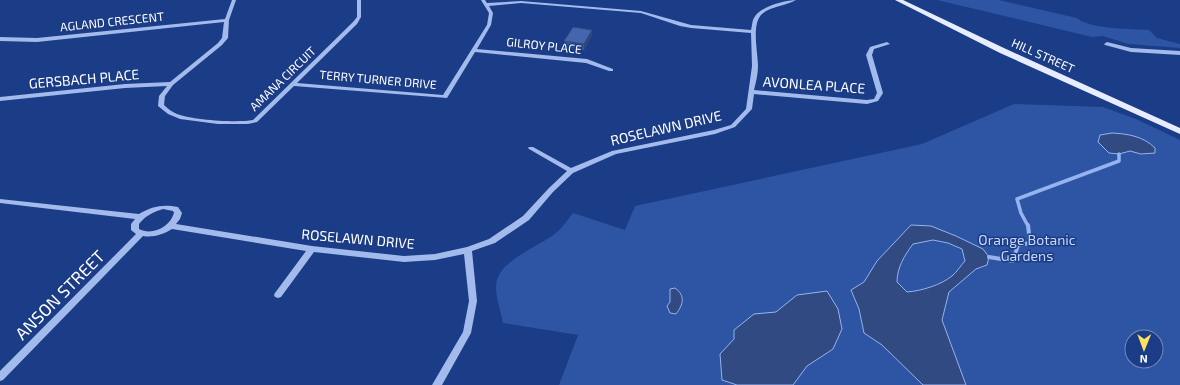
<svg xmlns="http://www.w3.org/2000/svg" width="1180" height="385" font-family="'Exo 2',sans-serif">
<rect width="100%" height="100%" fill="#1b3c86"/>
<g fill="#2e54a4" fill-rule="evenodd">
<path d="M937,0h62l78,18c12,11 55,11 72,12l8,8 23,6v4l-52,-4 -25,-8 -11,1z"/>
<path d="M1014,104l89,3 33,12 44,21v245h-621l19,-50 -75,-12c-2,-11 -7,-24 -7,-36 0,-27 44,-40 61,-55 6,-5 11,-13 16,-19l52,17 10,-24 287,-62zM1132,337h24v24h-24z"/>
</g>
<g fill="#314a81" stroke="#95b3ee" fill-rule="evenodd">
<path d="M1112,133c16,1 31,3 43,15v5l-14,1 -11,-3 -11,3 -10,-1 -11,-11 2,-7z"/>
<path d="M911,225l20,1 25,10 27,13 6,8 -2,8 -11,4 -27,23 -7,28 24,65h-43l-41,-40 -18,-12 -5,-24 -8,-19 13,-8 13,-21zM933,240l15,3 14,6 3,12c-4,4 -8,11 -13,15 -11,9 -31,15 -45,16l-10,-10c0,-14 7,-26 16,-38z"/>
<path d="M675,288c11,8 8,17 1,26l-6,-1 -3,-7 3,-4v-13z"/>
<polygon points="827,291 838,309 842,329 833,349 807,366 793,385 737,385 722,380 720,354 734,339 734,330 754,314 776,312 797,295"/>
</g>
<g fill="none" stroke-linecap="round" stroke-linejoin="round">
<polyline stroke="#95b3ee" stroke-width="3.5" points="1028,226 1021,213 1017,199 1119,161 1119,154"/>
<polyline stroke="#95b3ee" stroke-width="4" points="989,257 1013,261 1018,245 1030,243 1028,225"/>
<g fill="#a2baec" fill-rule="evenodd">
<path d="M232,0h4l-7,20 -1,18 -6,7 -49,40 -8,11 -1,9c4,4 8,7 13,9 15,6 60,9 76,6l100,-98 4,-5v-17h4v17l-4,7 -60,59 146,12 44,-70 2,-12 -8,-13h4l2,3 34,-2 120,10 50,14 60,5c1,-3 1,-9 3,-12 5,-11 31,-18 42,-18 -10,6 -25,6 -34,14 -11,10 -4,38 -4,52 0,8 -2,16 -4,24l113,10 7,-1 3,-6 -11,-38 4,-8 17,-5 3,2 -16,5 -2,6 11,38 -5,8 -11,3 -113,-10 -2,15 -17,18 -20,7 -99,20 -43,19 -20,19 -24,28 -34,23 -23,8 5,50 -6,32 -29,52h-10l31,-53 6,-31 -5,-47 -29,6 -31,2 -90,-10 -33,45 -3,1 -3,-1 -1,-2 1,-2 31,-42 -134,-22c-8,5 -19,9 -29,7l-140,144 -3,1v-10l136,-137 -5,-4v-6l4,-5 -135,-16v-4l139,15c13,-8 24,-10 39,-7l4,6 -2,6 -4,5 136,22 92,10 31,-2 32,-7 22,-8 34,-23 26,-28 18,-17 -38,-22 -1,-1 1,-1h4l38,21 41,-17 102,-21 17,-5 15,-16 6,-43 -1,-33 -60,-5 -11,-2 -39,-13 -120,-10 -32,3 4,7 -2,12 -14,24 110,10 26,10v2h-4l-23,-8 -111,-11 -28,46 -153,-12 -37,36 -9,2h-30l-38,-5 -12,-5 -10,-8 1,-10 8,-10 -42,2 -125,13v-4l125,-13 45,-2 48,-39 4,-5 2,-16 -187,20 -37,-1v-4l37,1 188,-19zM163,209l10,2 1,2c-4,14 -22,23 -35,16v-5c6,-8 14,-12 24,-15z"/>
<polygon points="1107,42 1131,48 1180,51 1180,55 1131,52 1105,45 1104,44"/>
</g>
<polygon fill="#e7edff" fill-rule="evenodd" points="895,0 903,0 1006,49 1180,128 1180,134 1000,53"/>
</g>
<polygon fill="#3a5896" points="592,30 592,35 584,50 564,47 564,41"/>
<polygon fill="#30477a" points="592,30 592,35 584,50 584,44"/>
<polygon fill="#4466af" stroke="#30477a" points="573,27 592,30 584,44 564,41"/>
<g text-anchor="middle" stroke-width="3" stroke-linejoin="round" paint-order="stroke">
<g font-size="12" fill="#fff" stroke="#1b3c86">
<text transform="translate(112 22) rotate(-6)" y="4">AGLAND CRESCENT</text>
<text transform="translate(544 46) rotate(6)" y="4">GILROY PLACE</text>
<text transform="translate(1043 56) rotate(24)" y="4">HILL STREET</text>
<text transform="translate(283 79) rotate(-44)" y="4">AMANA CIRCUIT</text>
<text transform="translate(378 80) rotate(5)" y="4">TERRY TURNER DRIVE</text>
</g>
<g font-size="14" fill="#fff" stroke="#1b3c86">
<text transform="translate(84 79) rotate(-5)" y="5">GERSBACH PLACE</text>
<text transform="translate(814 85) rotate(4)" y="5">AVONLEA PLACE</text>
<text transform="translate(666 128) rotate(-13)" y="5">ROSELAWN DRIVE</text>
<text transform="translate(358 239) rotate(5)" y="5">ROSELAWN DRIVE</text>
</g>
<g font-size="14" fill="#c7d8f9" stroke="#1b3c86">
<text x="1027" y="245">Orange Botanic<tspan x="1027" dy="16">Gardens</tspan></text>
</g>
<g font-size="17" fill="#fff" stroke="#1b3c86">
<text transform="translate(60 295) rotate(-45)" y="6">ANSON STREET</text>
</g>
</g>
<g transform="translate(1144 349) rotate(181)"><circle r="19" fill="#1b3c86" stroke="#768ab6"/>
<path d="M0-3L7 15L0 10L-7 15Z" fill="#fde35f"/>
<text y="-6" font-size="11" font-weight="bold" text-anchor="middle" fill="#ffffff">N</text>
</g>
</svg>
